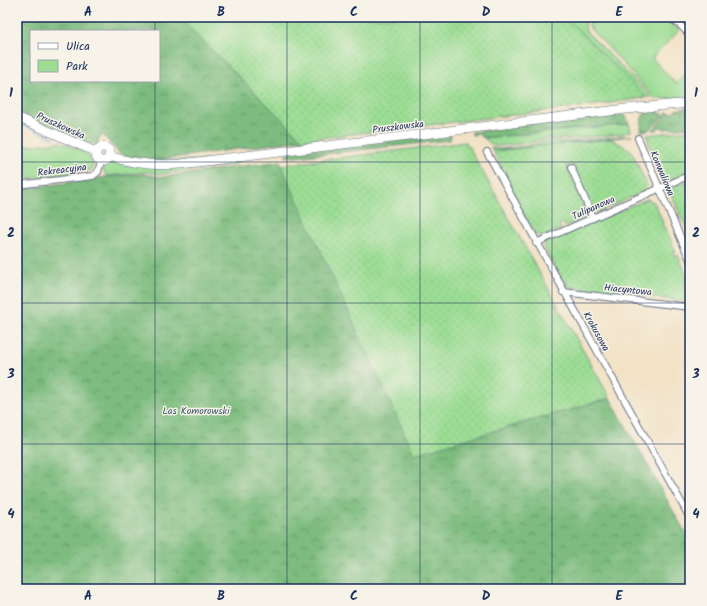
<svg xmlns="http://www.w3.org/2000/svg" width="707" height="606" font-family="Kalam,sans-serif">
<defs>
<pattern id="forest-crowns" width="20" height="18" patternUnits="userSpaceOnUse"><rect width="20" height="18" fill="#7dbc7e"/><path d="M2 6a3 3 0 1 1 6 0M12 15a3 3 0 1 1 6 0" fill="none" stroke="#66996a"/></pattern>
<pattern id="garden-dots" width="8" height="8" patternUnits="userSpaceOnUse"><rect width="8" height="8" fill="#9cdd94"/><path d="M2 2h.1M6 6h.1" fill="none" stroke="#86be82" stroke-width="1.8" stroke-linecap="round"/></pattern>
</defs>
<rect width="100%" height="100%" fill="#f7f3e8"/>
<filter id="ink" filterUnits="userSpaceOnUse"><feTurbulence type="fractalNoise" baseFrequency=".025" numOctaves="2"/><feDisplacementMap in="SourceGraphic" scale="8" xChannelSelector="R" yChannelSelector="G"/><feConvolveMatrix kernelMatrix="1 2 1 2 8 2 1 2 1" color-interpolation-filters="sRGB"/></filter>
<filter id="wash" filterUnits="userSpaceOnUse"><feTurbulence type="fractalNoise" baseFrequency=".012" numOctaves="4" result="noise"/><feDisplacementMap in="SourceGraphic" scale="16" xChannelSelector="R" yChannelSelector="G"/><feGaussianBlur stdDeviation="0.9" result="paint"/><feColorMatrix in="noise" values="0 0 0 0 0 0 0 0 0 0 0 0 0 0 0 0 0 1.4 0 .05"/><feComposite in="paint" operator="in"/></filter>
<g filter="url(#wash)">
<rect width="100%" height="100%" fill="#f2e2c6"/>
<g fill="#9cdd94" stroke="#5c8679">
<polygon points="570,17 588,17 585,26 586,31 651,97 643,98 644,95 568,20"/>
<polygon points="592,17 660,17 680,30 652,58 676,84 690,69 690,97 655,99 610,49 593,32 589,26"/>
<polygon points="629,124 631,131 621,134 567,139 548,138 529,143 497,146 491,144 484,138"/>
<polygon points="623,136 632,136 493,151 491,147 499,149 528,146 550,140 567,142"/>
<path d="M60,142c12,5 37,11 32,28l-64,9 -4,-33z"/>
<polygon points="236,160 236,164 161,174 146,172 107,176 103,170 105,164 112,161"/>
</g>
<g fill="url(#forest-crowns)" stroke="#4c766e" fill-rule="evenodd">
<path d="M17,17h162l124,123 -153,21 -29,-6 -18,-20 -4,3 -2,6 -9,-1 -1,1 -25,-10 -45,-22zM31,31h128v50h-128z"/>
<polygon points="690,107 690,127 664,129 662,127 659,127 657,130 653,130 653,129 663,119 667,112 674,113 675,110"/>
<path d="M658,111v2l6,1 -4,6 -11,10 -8,1c1,-16 -1,-19 17,-20z"/>
<polygon points="623,115 627,118 629,124 484,138 478,134 472,135 472,132 582,117 593,118"/>
<polygon points="449,135 451,136 450,140 295,157 285,156 292,151"/>
<polygon points="280,161 414,454 610,398 690,541 690,589 17,589 17,190 106,177 143,174 154,176 162,177"/>
</g>
<g fill="url(#garden-dots)" stroke="#5c8679">
<polygon points="179,17 565,17 644,95 643,98 604,104 303,140"/>
<polygon points="690,130 690,171 670,180 663,177 649,146 647,135"/>
<polygon points="611,139 631,150 647,185 644,192 598,212 591,209 572,164 567,166 587,212 585,218 565,227 563,223 559,225 561,229 543,237 535,234 504,180 506,174 493,151"/>
<polygon points="466,142 610,398 414,454 281,165"/>
<polygon points="690,180 690,237 671,194 673,187"/>
<polygon points="647,199 654,202 663,222 662,223 665,229 666,229 676,252 673,253 674,256 678,255 688,278 687,278 688,281 684,284 688,293 690,292 690,302 568,287 566,281 563,283 544,247 546,242"/>
</g>
<g fill="none" stroke-linecap="round" stroke-linejoin="round">
<polyline stroke="#5cadd7" stroke-width="1.5" points="17,122 54,138"/>
</g>
</g>
<g filter="url(#ink)">
<g fill="none" stroke-linecap="round" stroke-linejoin="round">
<g stroke="#666e82" stroke-width="8">
<g id="street">
<polyline points="668,17 679,24 690,35"/>
<polyline points="638,138 690,260"/>
<polyline points="487,152 690,518"/>
<polyline points="571,167 593,218"/>
<polyline points="17,185 93,176 98,172 101,161"/>
<polyline points="536,243 690,175"/>
<polyline points="563,292 690,307"/>
</g>
</g>
<g stroke="#666e82" stroke-width="10">
<g id="secondary">
<polyline points="17,117 96,152"/>
<circle cx="103" cy="154" r="7"/>
<path d="M109,156c24,8 48,10 72,8l445,-55 64,-6"/>
</g>
</g>
<use href="#street" stroke="#fff" stroke-width="6"/>
<use href="#secondary" stroke="#fff" stroke-width="9"/>
</g>
</g>
<path fill="none" stroke="#1b2f5e" stroke-width="1" stroke-opacity="0.55" d="M155,17v14M287,17v572M420,17v572M552,17v572M155,81v508M17,162h673M17,303h673M17,444h673"/>
<g text-anchor="middle" stroke-width="3" stroke-linejoin="round" paint-order="stroke">
<g font-size="10" fill="#1b2f5e" stroke="#f7f3e8">
<text transform="translate(61 125) rotate(24)" y="4">Pruszkowska</text>
<text transform="translate(398 126) rotate(-7)" y="4">Pruszkowska</text>
<text transform="translate(62 169) rotate(-7)" y="4">Rekreacyjna</text>
<text transform="translate(663 173) rotate(67)" y="4">Konwaliowa</text>
<text transform="translate(593 207) rotate(-24)" y="4">Tulipanowa</text>
<text transform="translate(628 289) rotate(6)" y="4">Hiacyntowa</text>
<text transform="translate(597 331) rotate(61)" y="4">Krokusowa</text>
</g>
<g font-size="10" fill="#3b5a6c" stroke="#f7f3e8">
<text x="196" y="414">Las Komorowski</text>
</g>
</g>
<rect width="707" height="606" fill="none" stroke="#f7f3e8" stroke-width="44"/>
<rect x="30" y="30" width="130" height="52" fill="#f7f3e8" stroke="#9fa5b1"/>
<rect x="38" y="43" width="20" height="6" fill="#ffffff" stroke="#9fa5b1"/>
<text x="66" y="50" font-size="12" fill="#1b2f5e">Ulica</text>
<rect x="38" y="60" width="20" height="12" fill="#9cdd94" stroke="#9fa5b1"/>
<text x="66" y="70" font-size="12" fill="#1b2f5e">Park</text>
<rect x="22" y="22" width="663" height="562" fill="none" stroke="#1b2f5e" stroke-width="1.5"/>
<g font-size="13" text-anchor="middle" font-weight="bold" fill="#1b2f5e">
<text x="88" y="16">A</text>
<text x="221" y="16">B</text>
<text x="354" y="16">C</text>
<text x="486" y="16">D</text>
<text x="619" y="16">E</text>
<text x="11" y="97">1</text>
<text x="696" y="97">1</text>
<text x="11" y="237">2</text>
<text x="696" y="237">2</text>
<text x="11" y="378">3</text>
<text x="696" y="378">3</text>
<text x="11" y="518">4</text>
<text x="696" y="518">4</text>
<text x="88" y="600">A</text>
<text x="221" y="600">B</text>
<text x="354" y="600">C</text>
<text x="486" y="600">D</text>
<text x="619" y="600">E</text>
</g>
</svg>
